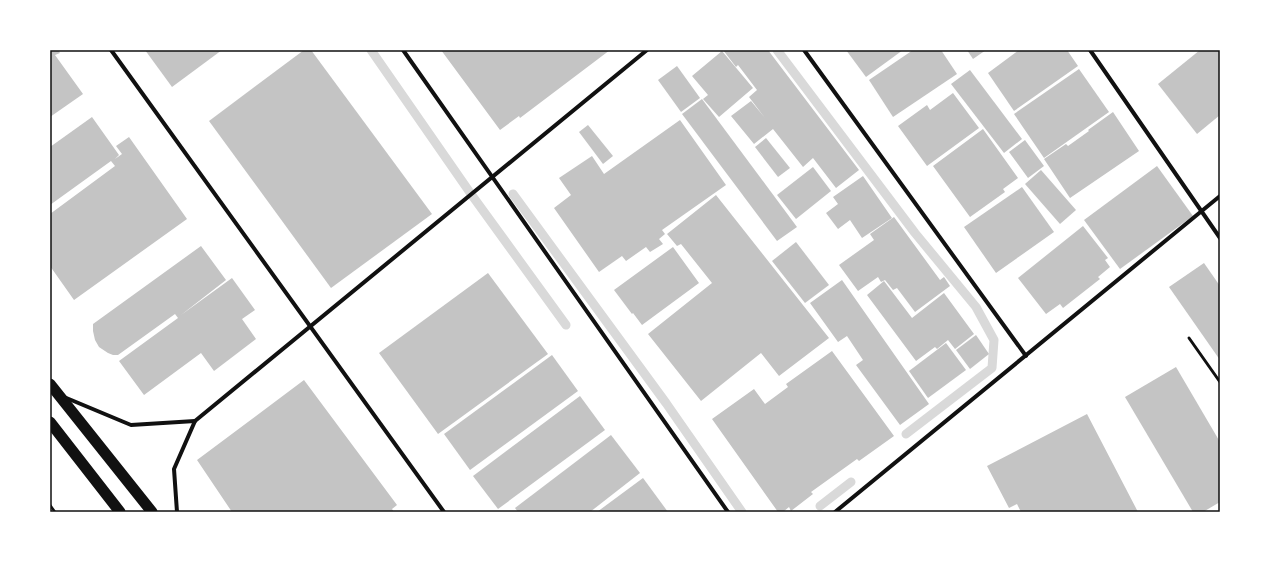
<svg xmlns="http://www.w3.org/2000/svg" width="1270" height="562" font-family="'Libre Baskerville',serif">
<rect width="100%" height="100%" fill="#fff"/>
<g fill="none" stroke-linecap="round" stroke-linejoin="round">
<g stroke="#d9d9d9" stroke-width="9">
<polyline points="371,50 471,194 566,325"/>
<polyline points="777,50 915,233 976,307 994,340 992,368 906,434"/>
<polyline points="513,194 666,403 742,512"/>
<polyline points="820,506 851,482"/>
</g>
</g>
<g fill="#c4c4c4">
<polygon points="50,50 58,50 60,53 55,55 83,94 50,117"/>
<polygon points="145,50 222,50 172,87"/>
<polygon points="304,50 311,50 432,214 331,288 209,121"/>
<polygon points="441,50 610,50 520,118 519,116 500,130"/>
<polygon points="723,50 768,50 859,170 836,188 813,158 803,167 773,129 754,144 731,116 751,101 765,118 749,97 757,90 738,65 736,67"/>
<polygon points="846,50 903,50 866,77"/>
<polygon points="913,50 941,50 957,74 893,117 869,80"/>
<polygon points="967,50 986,50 973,59"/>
<polygon points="1019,50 1067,50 1078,66 1014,111 988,73"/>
<polygon points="1200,50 1220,50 1220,115 1197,134 1158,84"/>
<polygon points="722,51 753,88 719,117 703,99 708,95 692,76"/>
<polygon points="677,66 700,98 681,112 658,80"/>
<polygon points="1079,69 1109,112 1044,158 1014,114"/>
<polygon points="970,70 1022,139 1004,153 951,84"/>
<polygon points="953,93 979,128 927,166 898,126 927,105 930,110"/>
<polygon points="702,99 797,227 777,241 682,114"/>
<polygon points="1113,112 1139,151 1070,198 1044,159 1066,144 1068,146 1089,131 1088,130"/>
<polygon points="92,117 119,155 115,159 122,154 116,146 129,137 187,219 74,300 50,266 50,214 115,166 111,161 50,205 50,147"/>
<polygon points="680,120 726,185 662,230 665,234 659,239 663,244 650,252 646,247 626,261 622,256 599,272 554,208 571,195 559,178 592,156 604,174"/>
<polygon points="588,125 613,156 603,164 579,132"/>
<polygon points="983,129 1018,178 1003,189 1005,192 970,217 933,166"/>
<polygon points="766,138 790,168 778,177 755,147"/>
<polygon points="1025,140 1044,166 1028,178 1009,152"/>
<polygon points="1157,166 1193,216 1120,269 1084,220"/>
<polygon points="813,167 831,191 796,219 777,195"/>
<polygon points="1041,170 1076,210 1060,224 1025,184"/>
<polygon points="863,176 892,218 862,238 850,220 838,229 826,213 838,204 833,197"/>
<polygon points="1022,187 1054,232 996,273 964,227"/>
<polygon points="716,195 829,338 779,376 761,353 701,401 648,334 712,283 681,244 677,246 667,234"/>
<polygon points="894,217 940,280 944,277 950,286 915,312 897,288 893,290 885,280 881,282 878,277 858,291 839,265 874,240 870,234"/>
<polygon points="1083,226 1108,258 1105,260 1110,267 1098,277 1100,279 1063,308 1060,304 1046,314 1018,278"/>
<polygon points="796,242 829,285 805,303 772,261"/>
<polygon points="201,246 226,280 181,315 232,278 255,310 242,319 256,339 214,371 201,353 144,395 119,361 178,318 175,314 118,355 113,355 108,353 99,347 95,340 93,331 93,324"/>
<polygon points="673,247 699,283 642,325 633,313 632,314 614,290"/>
<polygon points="1204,263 1220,286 1220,360 1169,287"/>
<polygon points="488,273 548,354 438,434 379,353"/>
<polygon points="842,280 929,404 900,425 856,365 863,360 847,336 838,342 810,303"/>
<polygon points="884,281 912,318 944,293 974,334 955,349 948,340 937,349 935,347 916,361 867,295"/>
<polygon points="976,335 989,354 970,369 956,350"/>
<polygon points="946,343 966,370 928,398 909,371"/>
<polygon points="832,351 894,436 859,461 857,459 811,492 813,494 791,511 789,507 783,512 778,512 712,419 754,389 765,404 788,387 786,384"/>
<polygon points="552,355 578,391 470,470 444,434"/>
<polygon points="1176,367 1220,442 1220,502 1203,512 1193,512 1125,397"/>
<polygon points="304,380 397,505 392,509 394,512 232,512 197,460"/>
<polygon points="580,396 605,430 498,509 473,476"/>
<polygon points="1087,414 1138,512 1021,512 1017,504 1009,508 987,466"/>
<polygon points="611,435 640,473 590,512 518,512 515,508"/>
<polygon points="643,478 668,512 597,512"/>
</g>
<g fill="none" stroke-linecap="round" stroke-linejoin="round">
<polyline stroke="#111" stroke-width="2.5" points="50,505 55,512"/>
<polyline stroke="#111" stroke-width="3" points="1189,338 1220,382"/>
<g stroke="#111" stroke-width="4">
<polyline points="111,50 444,512"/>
<polyline points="403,50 728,512"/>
<polyline points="804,50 1026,356"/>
<polyline points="1090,50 1220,238"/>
<polyline points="64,397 131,425 195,421"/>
<polyline points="177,512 174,469 195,421 647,50"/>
<polyline points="835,512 1220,196"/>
</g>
<g stroke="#111" stroke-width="11">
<polyline points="50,384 152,512"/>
<polyline points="50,422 120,512"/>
</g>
</g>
<rect width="1270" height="562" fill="none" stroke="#ffffff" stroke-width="102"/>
<rect x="51" y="51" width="1168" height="460" fill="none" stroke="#111" stroke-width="1.5"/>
</svg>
